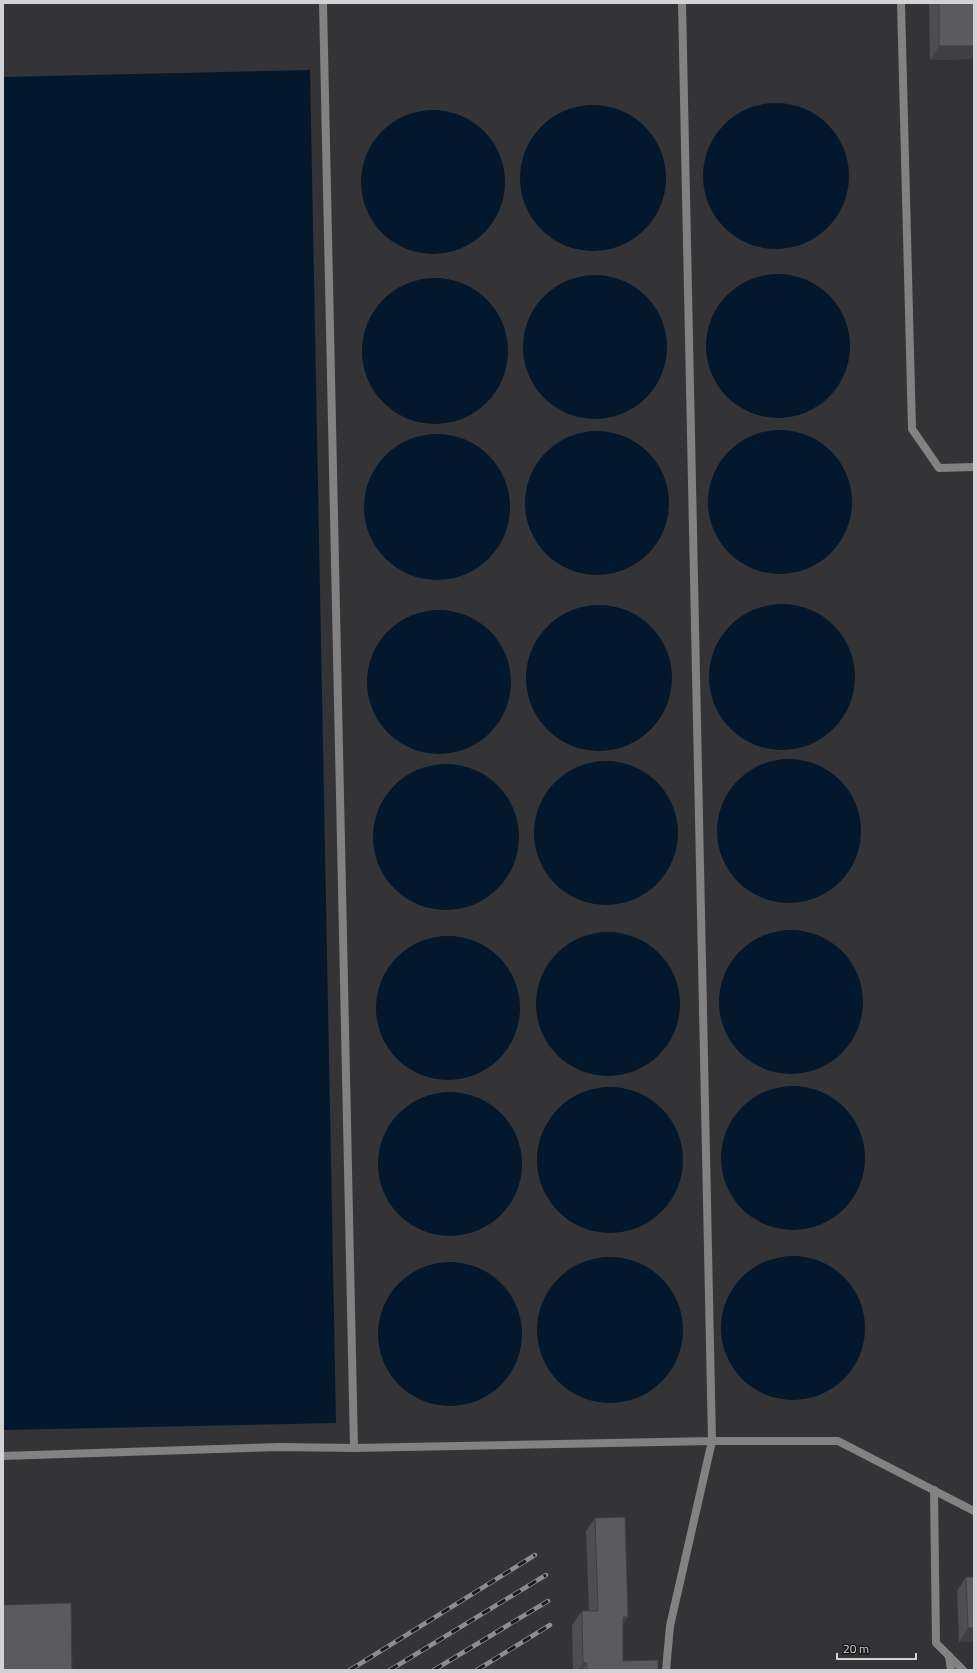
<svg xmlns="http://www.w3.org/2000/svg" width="977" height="1673" font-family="'Titillium Web',sans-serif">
<rect width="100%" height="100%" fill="#343335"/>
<g fill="#03182d">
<polygon points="310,70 336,1423 3,1430 3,77"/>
<circle cx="776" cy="176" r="73"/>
<circle cx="593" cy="178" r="73"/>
<circle cx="433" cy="182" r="72"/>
<circle cx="778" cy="346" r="72"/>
<circle cx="595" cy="347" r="72"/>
<circle cx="435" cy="351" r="73"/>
<circle cx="780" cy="502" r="72"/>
<circle cx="597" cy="503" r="72"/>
<circle cx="437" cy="507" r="73"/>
<circle cx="782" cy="677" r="73"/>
<circle cx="599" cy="678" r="73"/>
<circle cx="439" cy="682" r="72"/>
<circle cx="789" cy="831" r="72"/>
<circle cx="606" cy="833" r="72"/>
<circle cx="446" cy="837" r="73"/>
<circle cx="791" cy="1002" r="72"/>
<circle cx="608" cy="1004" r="72"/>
<circle cx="448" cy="1008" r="72"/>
<circle cx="793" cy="1158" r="72"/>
<circle cx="610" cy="1160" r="73"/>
<circle cx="450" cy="1164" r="72"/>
<circle cx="793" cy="1328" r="72"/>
<circle cx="610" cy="1330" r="73"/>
<circle cx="450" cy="1334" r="72"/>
</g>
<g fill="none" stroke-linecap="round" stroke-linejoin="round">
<g stroke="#838182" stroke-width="8">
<polyline points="323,3 354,1448 712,1441 682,3"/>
<polyline points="901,3 912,429 939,468 974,467"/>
<polyline points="3,1456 279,1447 354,1448"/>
<polyline points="934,1490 936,1643 963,1670"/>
<polyline points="949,1656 951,1670"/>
<polyline points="666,1670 670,1626 712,1441 838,1441 974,1511"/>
</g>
<g stroke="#8e8d8f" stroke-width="4.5">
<g id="rail">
<polyline points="350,1670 535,1555"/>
<polyline points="390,1670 546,1575"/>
<polyline points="434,1670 548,1601"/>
<polyline points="477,1670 550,1625"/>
</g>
</g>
<use href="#rail" stroke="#1b1b1c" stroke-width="3" stroke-dasharray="9" stroke-linecap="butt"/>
</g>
<g fill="#4e4d50">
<polygon points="929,3 974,3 974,55 971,59 930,60"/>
<polygon points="595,1518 623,1625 623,1661 658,1670 573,1670 572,1625 582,1611 589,1611 586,1531"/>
<polygon points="966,1577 974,1577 974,1641 959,1642 957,1591"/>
</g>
<g fill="#403f41">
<polygon points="939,46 974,46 974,55 971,59 930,60"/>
<polygon points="623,1617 628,1617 619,1630"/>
<polygon points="968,1628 974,1628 974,1641 959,1642"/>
<polygon points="583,1663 587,1663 582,1670 578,1670"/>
</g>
<g fill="#5b5a5d" stroke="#403f41">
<rect x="939" y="3" width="35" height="43"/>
<polygon points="625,1517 628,1617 623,1617 623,1661 658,1660 658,1670 587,1670 587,1663 583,1663 582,1611 598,1611 595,1518"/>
<polygon points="966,1577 974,1577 974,1628 968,1628"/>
<polygon points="71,1603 72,1670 3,1670 3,1605"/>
</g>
<rect width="977" height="1673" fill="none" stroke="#d3d2d4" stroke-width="8"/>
<path d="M837 1653v6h79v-6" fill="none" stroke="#d3d2d4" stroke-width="2"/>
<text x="843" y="1653" font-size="12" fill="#d3d2d4" stroke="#1b1b1c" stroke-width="3" paint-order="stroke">20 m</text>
</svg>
